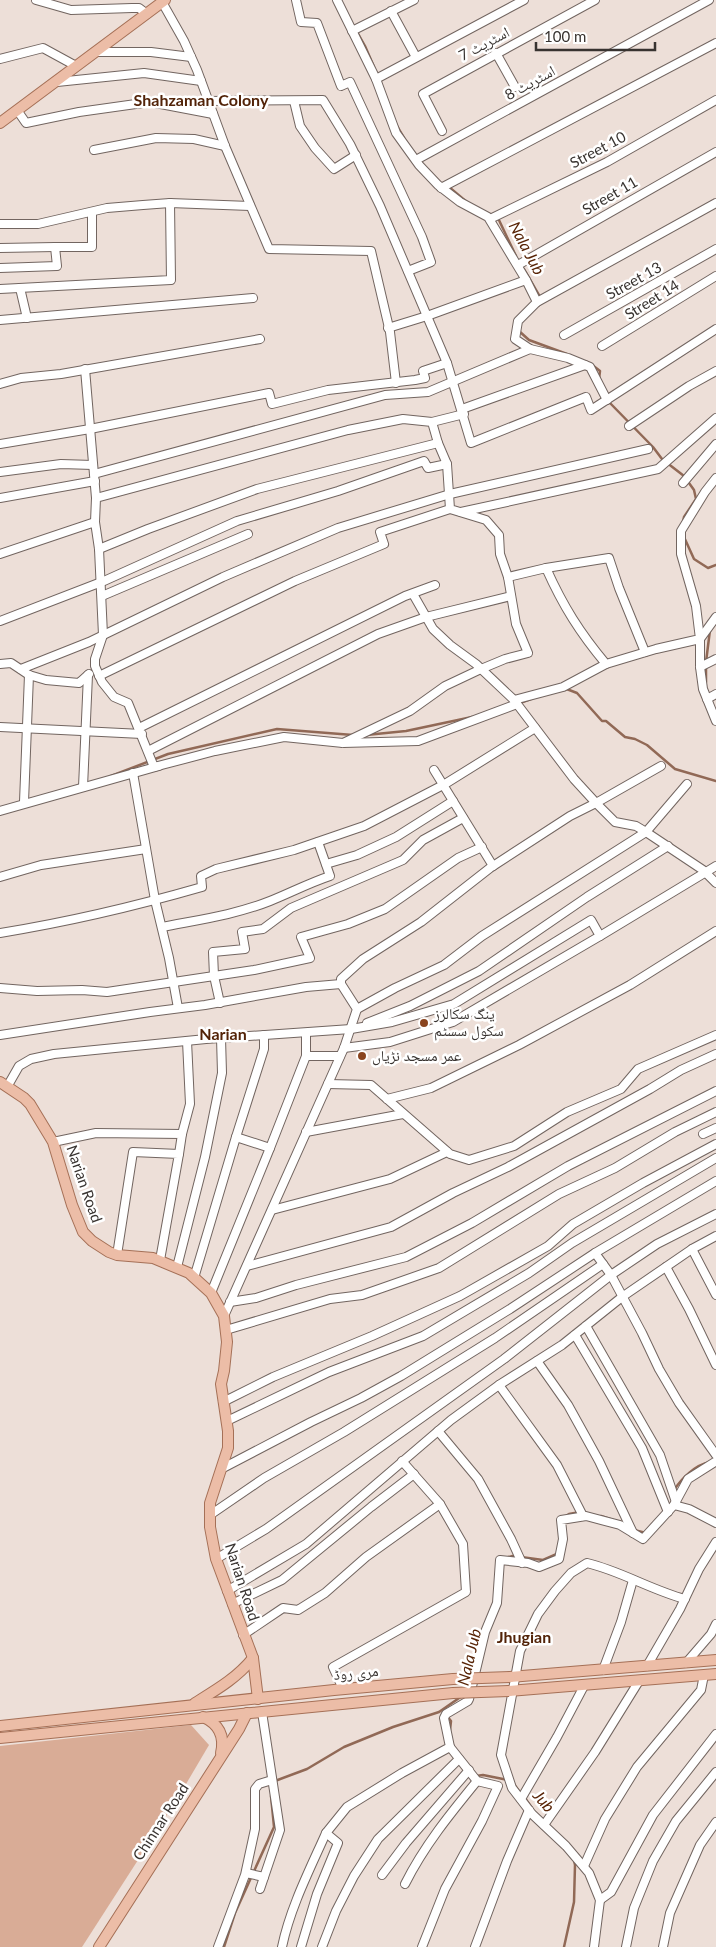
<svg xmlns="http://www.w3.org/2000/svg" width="716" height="1947" font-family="Lato,'Noto Naskh Arabic',sans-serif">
<rect width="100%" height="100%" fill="#eddfd8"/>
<polygon fill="#d9ac96" points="191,1725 209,1745 176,1801 82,1947 0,1947 0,1746"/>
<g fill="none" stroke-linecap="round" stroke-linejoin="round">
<g stroke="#916956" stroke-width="2.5">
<polyline points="356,30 365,46 374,67"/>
<polyline points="397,126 404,138"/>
<polyline points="449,187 468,203"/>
<polyline points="498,218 516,256"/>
<polyline points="524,269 539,295 536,298"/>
<polyline points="519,331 529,340 567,354"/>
<polyline points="591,364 600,371 599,379"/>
<polyline points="609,402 653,447 662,459 684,476 694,490 696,499 684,517 683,522"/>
<polyline points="684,537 694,559 708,568 716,565"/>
<polyline points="706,662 710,630"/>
<polyline points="706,667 706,682"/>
<polyline points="564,688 577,693 602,721 606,721 625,737 635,739 647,745 675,769 716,781"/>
<polyline points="520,703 531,699"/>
<polyline points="366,735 406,731 472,717"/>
<polyline points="111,776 168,754 277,729 353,735"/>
<path d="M674,1490c8,-12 21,-25 36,-28"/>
<polyline points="601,1516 619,1522"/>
<polyline points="565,1517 569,1514 580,1512"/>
<polyline points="634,1530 646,1533"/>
<polyline points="521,1557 543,1560 559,1553"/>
<polyline points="505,1558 516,1555"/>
<polyline points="447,1716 451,1721 450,1730"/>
<polyline points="476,1776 483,1775 508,1780"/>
<polyline points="275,1781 307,1769 344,1747 393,1727 439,1712 462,1696"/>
<polyline points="514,1784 521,1794"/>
<polyline points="525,1798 532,1808"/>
<polyline points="224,1947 235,1913 274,1827 271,1796"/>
<polyline points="564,1947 574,1902 575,1865 574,1860"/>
</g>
<g stroke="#726560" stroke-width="10">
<g id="minor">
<polyline points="36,0 71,10 132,8 139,8 147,14"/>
<polyline points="296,0 301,22 317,23 341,86 350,82 422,237 431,262 408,271"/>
<polyline points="337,0 376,79 396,133 419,165 438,185 460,202 488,217 526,280 537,302 518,321 515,339 530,349 568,358 590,367 607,400"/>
<polyline points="162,2 184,41 197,70 225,146 269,249 371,251 390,332 396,383"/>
<polyline points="391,11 416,57"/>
<polyline points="352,31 414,0"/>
<polyline points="95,52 151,52 191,57"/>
<polyline points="496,53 515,87"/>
<polyline points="0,59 43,48 76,66"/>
<polyline points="376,79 524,0"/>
<polyline points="57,82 144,73 201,81"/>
<polyline points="208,101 323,100 350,144 380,206 447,363 471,443 586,397 591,410 716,329"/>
<polyline points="294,101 300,126 315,148 334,169 356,155"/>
<polyline points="17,110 26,123 79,112 150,102 213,114"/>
<polyline points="442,131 423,94 595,0"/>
<polyline points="94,150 156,138 194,139 225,146"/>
<polyline points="416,160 709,0"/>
<polyline points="441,188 716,43"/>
<polyline points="490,219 607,162 716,100"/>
<polyline points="0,224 38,224 107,208 143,205 170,203 250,206"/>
<polyline points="0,248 55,247"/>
<polyline points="518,265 716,152"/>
<polyline points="0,268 57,266 55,247 92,247 92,212"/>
<polyline points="20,288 27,318"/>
<polyline points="0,289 171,280 170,203"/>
<polyline points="537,302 716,203"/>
<polyline points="0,320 253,298"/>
<polyline points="388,328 427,316 526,280"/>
<polyline points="564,335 716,249"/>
<polyline points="602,346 716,276"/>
<polyline points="85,369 96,498"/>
<polyline points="0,384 21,378 61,374 260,339"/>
<polyline points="462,409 585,365"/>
<polyline points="432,422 464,414"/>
<polyline points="629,426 689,386 716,371"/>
<polyline points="0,444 90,429 269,393 272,404 328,390 415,380 425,378 423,371 447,363"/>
<polyline points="0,472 61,464 93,465"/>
<polyline points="94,474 385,395 428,392 530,349"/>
<polyline points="683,483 716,444"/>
<polyline points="0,498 95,481"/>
<polyline points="461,512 658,469 716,418"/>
<polyline points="95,522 96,498 348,430 403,419 432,422 438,443 447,464 450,509 486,520 499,535 500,554 508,577 516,624 528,653 505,659 481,669 445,686 410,711 343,743"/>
<polyline points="99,549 148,529 257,489 438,443"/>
<polyline points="0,554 95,522 99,549 103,635 95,659 95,666 102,682 114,697 128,703 154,767 215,751 284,737 343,743 418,741 517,704"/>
<polyline points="546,568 609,558 619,588 645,652"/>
<path d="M508,577l38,-9c17,38 34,65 60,96l50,-15 44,-10 -4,-33 -15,-52v-23l24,-39 11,-14"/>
<polyline points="413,594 433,629 450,645 476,664 514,700 574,779 596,803 615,822 636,826 646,832 703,870 716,883"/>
<polyline points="102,596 248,534"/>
<polyline points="716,617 700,639 700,667 703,689 716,721"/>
<polyline points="0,621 104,581 237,521 338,491 424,461 428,468 447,464"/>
<polyline points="0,664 11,663 29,675 46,680 79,683 89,674"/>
<polyline points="700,667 716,659"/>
<polyline points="21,669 89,642 223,577 338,528 450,494 648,449"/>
<polyline points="99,676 295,581 384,544 380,532 450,509"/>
<polyline points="707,699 716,694"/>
<polyline points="514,700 563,687 606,664"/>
<polyline points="0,727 142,734"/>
<polyline points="139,728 405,596 435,585"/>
<polyline points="148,751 378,634 426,617 511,596"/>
<polyline points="434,770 493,866"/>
<polyline points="133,773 155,900 169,958 178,1008"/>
<polyline points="83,787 88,675"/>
<polyline points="24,802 29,675"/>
<polyline points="0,811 159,766"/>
<polyline points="326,864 357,855 396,837 453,801"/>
<polyline points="0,877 41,865 146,849"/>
<path d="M162,927c35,-7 73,-12 108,-26 20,-8 39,-18 60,-25l-12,-34"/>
<path d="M0,933c68,-11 136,-27 202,-46l-1,-11 15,-7 78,-19 70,-24 81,-42 90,-56"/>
<polyline points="600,936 716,866"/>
<polyline points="0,988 37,991 82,990 107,992 254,970 310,958 301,937 348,924 385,909 458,858 482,847"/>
<polyline points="220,1003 214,976 213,952 245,949 242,932 263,929 291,908 403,860 423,840 463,818"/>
<polyline points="357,1009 395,988 444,965 482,936 646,832 687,784"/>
<polyline points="367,1023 410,1006 479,971 587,897 668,846"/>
<polyline points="306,1033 306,1056"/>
<polyline points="0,1035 150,1012 205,1005 306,987 341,984"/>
<polyline points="328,1084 371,1085 450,1154 469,1160 514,1146 567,1112 621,1089 638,1069 716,1035"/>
<polyline points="7,1087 19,1066 31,1059 54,1054 206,1039 351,1029 392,1022 454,1004 591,920 600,936 453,1022 390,1042 344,1048"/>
<polyline points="387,1099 431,1088 519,1045 630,985 716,931"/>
<polyline points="306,1132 403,1114"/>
<polyline points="182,1134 190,1104 187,1041"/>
<polyline points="703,1134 716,1128"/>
<polyline points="236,1137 264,1049 264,1035"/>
<polyline points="53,1142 96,1133 182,1134 179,1154"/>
<polyline points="270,1148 306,1056 340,1056"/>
<polyline points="272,1210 390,1179 447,1152"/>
<polyline points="692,1249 716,1295"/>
<polyline points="595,1253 611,1275 642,1333 659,1369 679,1403 716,1455"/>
<polyline points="117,1255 133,1152 179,1154 160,1260"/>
<polyline points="247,1266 391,1227 453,1193 508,1167 650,1089 681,1070 716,1054"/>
<polyline points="177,1267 205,1157 222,1073 221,1038"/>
<polyline points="666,1267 689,1309 716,1365"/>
<polyline points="194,1278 236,1137 270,1148 211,1293"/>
<polyline points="230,1302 256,1298 296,1285 406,1257 472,1223 568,1166 716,1091"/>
<polyline points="224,1316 344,1048 357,1009 341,984 341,979 363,959 421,922 490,868 570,816 596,803 661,766"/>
<polyline points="586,1326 660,1455 676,1502"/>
<polyline points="226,1330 330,1299 362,1295 439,1268 559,1194 615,1168 675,1132 716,1112"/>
<polyline points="575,1335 642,1448 668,1512"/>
<polyline points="537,1361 568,1405 599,1461 633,1533"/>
<polyline points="499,1385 557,1465 583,1516"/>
<polyline points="223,1402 273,1377 372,1336 460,1296 548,1246 573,1224 643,1183 716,1144"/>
<polyline points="227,1421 329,1372 423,1336 529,1273 572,1243 716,1158"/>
<polyline points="438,1431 478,1479 511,1539 522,1563"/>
<polyline points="223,1468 311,1422 361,1398 401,1376 510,1309 595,1253 716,1181"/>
<polyline points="674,1505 689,1509 716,1523"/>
<polyline points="210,1515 264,1478 344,1432 495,1338 603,1264"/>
<polyline points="216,1559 266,1529 504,1359 611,1275 657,1244 716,1214"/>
<polyline points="227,1591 306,1544 451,1420 499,1385 562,1345 622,1297 692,1249 716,1236"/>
<polyline points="232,1604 282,1580 371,1507 414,1474"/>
<polyline points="243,1635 283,1608 298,1610 325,1593 366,1557 440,1504"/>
<polyline points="686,1663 711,1634 716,1624"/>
<polyline points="647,1666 680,1609 699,1569 716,1542"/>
<polyline points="603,1670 621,1622 633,1580"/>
<polyline points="343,1689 333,1667 466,1592 463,1544 440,1504 402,1461"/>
<polyline points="521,1799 557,1737 584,1686"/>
<polyline points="544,1825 595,1752 639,1681"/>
<polyline points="584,1866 605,1819 637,1767 701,1690 704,1675"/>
<polyline points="246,1873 264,1877"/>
<polyline points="382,1875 406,1843 469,1770"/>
<path d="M405,1884c19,-38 45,-70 72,-103"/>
<polyline points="260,1889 280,1830 262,1712"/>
<polyline points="600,1900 611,1892 653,1815 716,1734"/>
<polyline points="218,1947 245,1875 255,1829 255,1789 259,1784 272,1780"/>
<path d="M282,1947c8,-39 28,-78 44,-114"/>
<polyline points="301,1947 317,1894 338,1843 326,1833 347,1807 402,1773 450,1747 444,1718 446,1714 468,1701 469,1699 485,1632 497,1603 500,1560 528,1563 539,1567 559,1559 563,1539 561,1520 586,1516 620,1525 643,1539 674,1505 688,1479 715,1462"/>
<polyline points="322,1947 336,1911 354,1876 378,1839 459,1759"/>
<polyline points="422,1947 445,1889 482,1821 498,1786 477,1781 450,1747"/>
<polyline points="475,1947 507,1861 529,1810"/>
<path d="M594,1947l6,-47 -11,-27 -23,-27 -34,-32 -20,-26 -11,-33 19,-104 18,-37 17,-23 16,-18 16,-10c34,8 64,27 98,36"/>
<polyline points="626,1947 634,1908 653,1861 676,1821 716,1772"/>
<polyline points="663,1947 670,1913 700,1845 716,1822"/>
</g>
</g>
<g stroke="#a57057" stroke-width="12">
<g id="major">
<polyline points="0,123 165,0"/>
<polyline points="0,1082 24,1098 30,1104 53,1142 72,1205 83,1232 92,1241 109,1252 117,1255 153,1258 189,1273 211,1293 224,1316 227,1342 224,1371 221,1384 228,1431 228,1448 210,1503 210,1527 216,1559 253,1658 258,1699"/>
<polyline points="510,1677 716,1660"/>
<polyline points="509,1691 716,1674"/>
<path d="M195,1703c21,-13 42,-25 58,-45"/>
<path d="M203,1717c16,7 22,19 18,36"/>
<polyline points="0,1726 334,1690 453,1679"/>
<polyline points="0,1738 453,1693"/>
<polyline points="99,1947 239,1729 247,1713"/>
</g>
</g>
<use href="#minor" stroke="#fff" stroke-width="8"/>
<use href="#major" stroke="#ecbda7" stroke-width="10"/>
<g stroke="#a57057" stroke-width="12" stroke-linecap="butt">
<g id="major-bridge">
<polyline points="453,1679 510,1677"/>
<polyline points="453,1693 509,1691"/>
</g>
</g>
<use href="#major-bridge" stroke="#ecbda7" stroke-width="10"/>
</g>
<g fill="#8a441e" stroke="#fff" stroke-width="2">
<circle cx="424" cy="1023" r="5"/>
<circle cx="362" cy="1056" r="5"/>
</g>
<g text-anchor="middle" stroke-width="5" stroke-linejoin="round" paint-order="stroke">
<g font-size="15" fill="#383330" stroke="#fff">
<text transform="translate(484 44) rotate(-28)" y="5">اسٹریٹ 7</text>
<text transform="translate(530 83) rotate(-29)" y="5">اسٹریٹ 8</text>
<text transform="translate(598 150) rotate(-28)" y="5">Street 10</text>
<text transform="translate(610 196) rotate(-30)" y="5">Street 11</text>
<text transform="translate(634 281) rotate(-29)" y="5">Street 13</text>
<text transform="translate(652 300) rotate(-32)" y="5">Street 14</text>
<text transform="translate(84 1184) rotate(71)" y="5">Narian Road</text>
<text transform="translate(242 1582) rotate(72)" y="5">Narian Road</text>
<text transform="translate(356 1673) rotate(-5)" y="5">مری روڈ</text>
<text transform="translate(161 1822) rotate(-57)" y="5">Chinnar Road</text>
</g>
<g font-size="15" fill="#383330" stroke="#fff" text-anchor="start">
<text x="434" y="1019">ینگ سکالرز<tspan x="434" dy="17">سکول سسٹم</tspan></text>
<text x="372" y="1061">عمر مسجد نڑیاں</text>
</g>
<g font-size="16" font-weight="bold" fill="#522308" stroke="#fff">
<text x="201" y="106">Shahzaman Colony</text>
<text x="223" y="1040">Narian</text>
<text x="524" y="1643">Jhugian</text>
</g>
<g font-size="16" font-style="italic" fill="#582406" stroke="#fff">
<text transform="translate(527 248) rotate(62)" y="6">Nala Jub</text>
<text transform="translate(469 1657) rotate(-77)" y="6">Nala Jub</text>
<text transform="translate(544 1801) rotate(49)" y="6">Jub</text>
</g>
</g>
<path d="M536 42v8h119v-8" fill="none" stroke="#383330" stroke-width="2.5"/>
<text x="544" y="42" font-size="15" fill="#383330" stroke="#ffffff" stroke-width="4" paint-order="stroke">100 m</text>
</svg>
